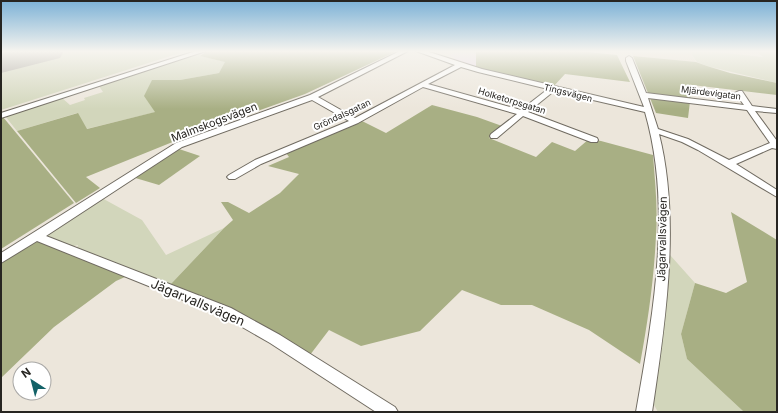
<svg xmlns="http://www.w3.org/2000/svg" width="778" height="413" font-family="Inter,sans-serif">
<rect width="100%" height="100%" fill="#ece6db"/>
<polygon fill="#e5dcc9" points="631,51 689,51 696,62 633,56"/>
<polygon fill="#e7d7e8" points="457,51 476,51 476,68 451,60 455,58 449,55"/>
<g fill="#d2d6bb">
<polygon points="70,51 186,51 1,110 1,69"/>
<polygon points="689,51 706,51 763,57 757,52 777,51 777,83 707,66 697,62"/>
<polygon points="204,52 200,56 226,62 219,73 180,80 152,80 156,112 86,129 77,113 17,131 5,116 62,98 70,105 85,100 84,98 103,92 99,86"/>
<polygon points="100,197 142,220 166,255 224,228 170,285 76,250 78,245 70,247 47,239 45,234"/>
<polygon points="670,255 695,283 681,334 687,359 744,412 658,412 654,405"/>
</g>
<g fill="#a8af84">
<polygon points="207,51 397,51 305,94 180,139 86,177 100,188 76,203 17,131 78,113 87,129 155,112 144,96 152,80 180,80 219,73 225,62 200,56"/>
<polygon points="476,51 579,51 617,55 630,82 565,74 553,87 476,68"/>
<polygon points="633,56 696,62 707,66 730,73 777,83 777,95 692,85 688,118 656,113"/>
<path d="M432,105l45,12 25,9 -13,12 47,19 16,-15 23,9 14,-12 12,2 52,14c2,27 5,54 3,80 -2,44 -8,86 -16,129l-51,-34 -57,-25h-31l-39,-15 -42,41 -59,15 -32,-16 -19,25 -140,-70 54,-57 9,-8 -12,-18h7l21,11 31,-20 19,-19 -31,-8 21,-9 -3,-4 76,-32 24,12z"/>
<polygon points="3,117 74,203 1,249 1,118"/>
<polygon points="176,148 200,156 159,185 132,177"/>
<polygon points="731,212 777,240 777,412 744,412 687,359 681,334 695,283 726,293 747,282"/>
<polygon points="35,239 133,277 125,277 116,281 54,327 1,378 1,261"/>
</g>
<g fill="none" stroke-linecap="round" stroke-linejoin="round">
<polygon fill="#a39e96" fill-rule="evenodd" points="10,51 64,51 60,58 1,73 1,53"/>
<g stroke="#706b61" stroke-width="2">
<g id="minor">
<polygon points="196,51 206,51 1,118 1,113"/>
<path d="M400,51h8l-90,46 37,21 100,-53 -39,-14h10l56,18 162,38 -18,-46v-3l3,-2 3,2 14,35 98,12 -9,-12 4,-2h3l10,15 25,3v4l-22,-2 22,30v8l-5,-1 -36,16 41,26v7l-79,-47 -16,-8 -23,-8c22,87 6,191 -7,278h-16c17,-97 37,-203 9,-300l-91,-21 -26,21 69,26 1,2 -1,2h-6l-68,-26 -26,22h-6l-1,-2 1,-2 26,-20 -94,-27 -65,36 -97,41 -26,15h-6l-2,-2 2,-2 26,-15 94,-39 -37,-21 -130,47 -136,89 185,72 49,27 115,72 3,5h-22l-106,-69 -47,-27 -186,-75 -36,22v-10l175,-110 134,-48zM461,67l17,5 70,17 -27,21 -93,-26zM648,98l99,12 23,33 -41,17 -41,-21 -30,-10z"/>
</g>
</g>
<use href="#minor" fill="#fff" fill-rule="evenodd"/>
</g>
<linearGradient id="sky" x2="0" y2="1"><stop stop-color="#7bb1d6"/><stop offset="0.47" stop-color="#f6f4ef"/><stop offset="1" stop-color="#f6f4ef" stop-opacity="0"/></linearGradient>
<rect width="778" height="109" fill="url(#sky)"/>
<g text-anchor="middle" stroke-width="4" stroke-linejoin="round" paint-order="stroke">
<g font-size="9" fill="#272521" stroke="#fff">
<text transform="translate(568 93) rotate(14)" y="3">Tingsvägen</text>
<text transform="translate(711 93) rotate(7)" y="3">Mjärdevigatan</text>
<text transform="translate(512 101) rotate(17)" y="3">Holketorpsgatan</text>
<text transform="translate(342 115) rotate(-25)" y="3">Gröndalsgatan</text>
</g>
<g font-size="11" fill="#272521" stroke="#fff">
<text transform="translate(214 122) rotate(-21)" y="4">Malmskogsvägen</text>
<text transform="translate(662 239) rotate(-89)" y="4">Jägarvallsvägen</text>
</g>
<g font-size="13" fill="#272521" stroke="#fff">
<text transform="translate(198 302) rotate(23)" y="5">Jägarvallsvägen</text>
</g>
</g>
<rect width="778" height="413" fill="none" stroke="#272521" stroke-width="4"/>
<g transform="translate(32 381) rotate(324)"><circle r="19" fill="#ffffff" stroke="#a9a8a6"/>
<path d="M0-3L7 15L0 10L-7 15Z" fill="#136268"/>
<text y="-6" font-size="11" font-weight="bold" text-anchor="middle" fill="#272521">N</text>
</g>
</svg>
